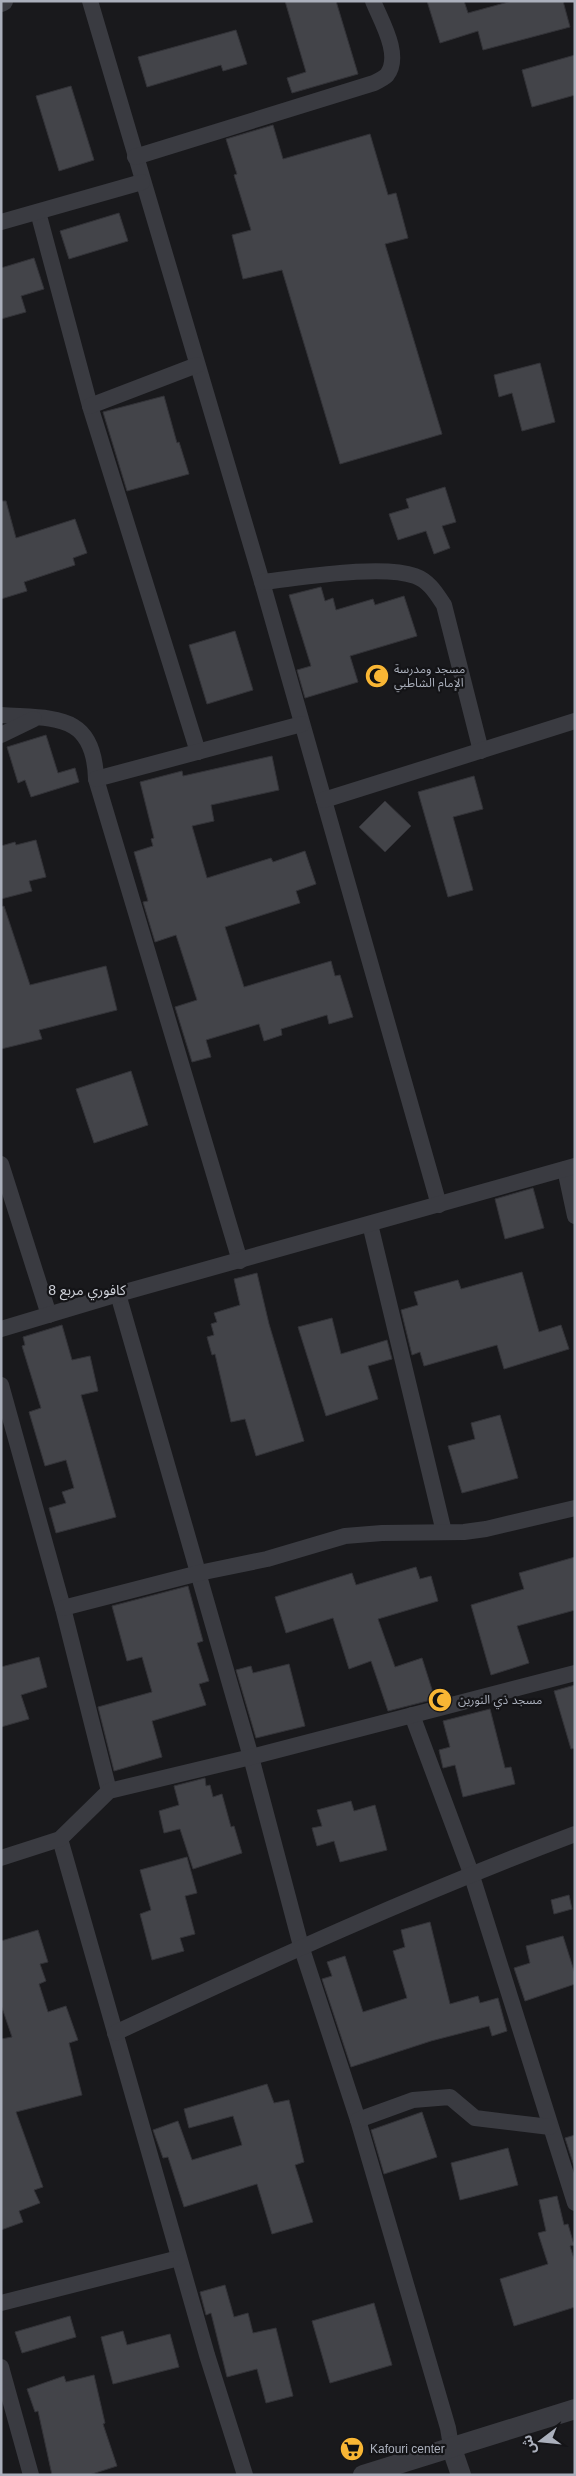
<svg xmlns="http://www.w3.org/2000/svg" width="576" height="2476" font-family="Helvetica,'Noto Sans Arabic',sans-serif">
<rect width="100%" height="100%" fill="#19191c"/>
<g fill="#434449" stroke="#333338">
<polygon points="285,1 336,1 358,74 292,93 287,78 306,72"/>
<polygon points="427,1 464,1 468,13 512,1 563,1 570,27 483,50 478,31 440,43"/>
<polygon points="236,30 247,64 223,71 221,65 147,87 138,57"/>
<polygon points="575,55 575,95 532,107 522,70"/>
<polygon points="71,86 94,160 59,171 36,96"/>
<polygon points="273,125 283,159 370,134 388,195 396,193 408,238 385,244 442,434 340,464 282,270 243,279 232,235 251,230 234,175 237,174 226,139"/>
<polygon points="119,213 128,241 69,259 60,231"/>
<polygon points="34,258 44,289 21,296 26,312 1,319 1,268"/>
<polygon points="540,363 555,422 522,431 512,393 499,397 494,375"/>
<polygon points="164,396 177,443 179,442 189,474 127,491 103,412"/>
<polygon points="445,487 456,522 442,526 450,548 434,554 426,531 398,540 389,514 409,508 406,499"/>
<polygon points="1,501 6,501 16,538 75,519 87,553 73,558 75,565 24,582 27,591 1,599"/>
<polygon points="321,587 325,601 333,598 336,610 373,599 375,605 404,596 417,636 350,656 358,682 305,698 297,670 311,666 289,595"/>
<polygon points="235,631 253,690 207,704 189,645"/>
<polygon points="46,735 58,773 75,768 79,782 31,797 25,780 18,783 7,747"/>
<polygon points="272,756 279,790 211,805 214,821 192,826 207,878 271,858 273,862 305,851 316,884 296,891 300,903 225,927 244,987 331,961 335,976 340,975 353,1017 329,1024 327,1015 281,1029 282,1035 264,1041 259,1024 206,1040 211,1057 192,1062 175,1007 197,1000 176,935 155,942 143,902 148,901 134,852 153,846 151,839 154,838 140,782 182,771 183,776"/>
<polygon points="474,776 483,809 453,817 473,890 448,897 418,792"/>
<polygon points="385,801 411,826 385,852 359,827"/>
<polygon points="36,840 46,877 29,881 32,891 1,899 1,846 15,842 16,845"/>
<polygon points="4,906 30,985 106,966 117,1010 39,1030 42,1039 1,1049 1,907"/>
<polygon points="131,1071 148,1125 94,1143 76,1089"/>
<polygon points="533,1188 544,1228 505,1239 495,1199"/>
<polygon points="522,1272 539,1332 561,1325 569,1349 504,1369 497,1345 424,1366 420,1352 412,1355 401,1310 418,1305 414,1292 458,1280 461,1289"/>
<polygon points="257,1273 269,1324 304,1441 256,1456 245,1419 231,1422 215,1354 212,1355 207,1337 214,1335 211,1324 217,1322 214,1313 240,1305 234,1279"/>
<polygon points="332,1318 341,1354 387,1340 392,1359 368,1366 378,1399 326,1416 298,1327"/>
<polygon points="62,1325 72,1360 90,1356 98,1391 81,1395 116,1517 56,1533 49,1508 66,1503 62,1492 74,1488 66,1460 45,1466 29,1412 41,1408 22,1346 25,1345 23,1337"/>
<polygon points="500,1415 518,1478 462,1493 448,1446 475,1439 471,1423"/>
<polygon points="575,1557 575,1610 517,1626 529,1663 491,1675 471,1605 524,1589 519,1573"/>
<polygon points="416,1567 420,1579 431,1576 438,1601 378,1619 395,1667 422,1658 435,1699 388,1711 371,1661 349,1669 333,1618 286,1633 275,1597 352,1573 356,1585"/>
<polygon points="188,1586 203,1641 197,1643 209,1681 199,1684 206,1705 152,1721 162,1757 114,1771 98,1707 152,1692 142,1657 127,1661 112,1606"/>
<polygon points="39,1657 47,1687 21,1695 29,1719 1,1727 1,1667"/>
<polygon points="289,1664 305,1726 256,1738 236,1670 251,1666 253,1673"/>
<polygon points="575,1685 575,1748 571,1749 554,1691"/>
<polygon points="490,1709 505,1768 511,1767 515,1784 463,1797 455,1765 443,1768 439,1750 450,1747 443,1721"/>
<polygon points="205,1778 206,1786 210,1785 213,1797 222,1794 231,1827 234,1826 242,1853 193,1869 180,1829 164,1833 159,1811 179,1805 174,1786"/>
<polygon points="351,1801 354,1811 375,1805 387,1850 340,1862 334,1841 317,1846 312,1828 322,1826 317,1810"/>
<polygon points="187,1857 197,1893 185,1896 195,1934 180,1938 184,1951 152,1960 140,1914 151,1910 140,1870"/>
<polygon points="569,1895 572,1909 554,1914 551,1900"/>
<polygon points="430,1922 450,2004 478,1996 480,2003 498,1998 507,2031 492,2036 489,2026 431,2041 351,2067 322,1979 332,1976 327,1962 345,1956 363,2012 407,1998 393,1951 405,1947 401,1930"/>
<polygon points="38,1930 48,1962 40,1964 46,1981 39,1984 48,2012 66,2006 78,2040 69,2043 82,2095 16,2112 43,2187 34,2190 40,2203 19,2211 23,2222 1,2230 1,2039 12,2037 1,2005 1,1941"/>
<polygon points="563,1936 575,1974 575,1984 525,2001 514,1968 530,1963 526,1946"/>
<polygon points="267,2084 274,2103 289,2100 304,2162 295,2165 313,2222 272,2234 257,2184 184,2207 168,2157 163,2158 153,2130 178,2121 192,2160 242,2145 233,2116 189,2128 184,2109"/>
<polygon points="422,2112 437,2157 384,2174 371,2130"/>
<polygon points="575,2135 575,2169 565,2138"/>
<polygon points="508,2148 518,2185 460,2200 451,2163"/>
<polygon points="557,2196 564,2225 568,2224 574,2245 570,2246 575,2262 575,2307 514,2326 500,2279 548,2264 538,2233 546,2231 539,2200"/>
<polygon points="225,2285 234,2317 248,2313 253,2333 276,2328 293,2396 266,2403 257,2369 227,2377 211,2313 206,2315 200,2292"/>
<polygon points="374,2303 392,2365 330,2383 312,2321"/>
<polygon points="70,2316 76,2337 22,2353 15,2332"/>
<polygon points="123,2331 127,2345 170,2334 179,2367 113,2384 101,2337"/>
<polygon points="94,2375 105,2423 103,2424 117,2466 89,2475 52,2475 38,2411 35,2412 27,2389 64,2376 66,2382"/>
</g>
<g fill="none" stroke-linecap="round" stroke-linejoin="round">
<g stroke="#3a3b41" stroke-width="16">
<polyline points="90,1 262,582 439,1205"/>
<path d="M135,157l239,-74c4,-2 10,-5 13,-8 15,-20 -6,-54 -14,-74"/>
<polyline points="38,212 90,406 198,752"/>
<polyline points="1,222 142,182"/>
<polyline points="90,406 197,365"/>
<path d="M262,582c38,-4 119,-18 153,-6 14,5 21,17 29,29l37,146"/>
<path d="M1,715c53,4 93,-3 95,64l144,482"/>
<polyline points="1,735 34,719"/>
<polyline points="96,779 302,724"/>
<polyline points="324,800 575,721"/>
<polyline points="1,1164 49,1315"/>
<polyline points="565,1169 575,1216"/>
<polyline points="370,1224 444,1532"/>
<polyline points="118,1294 251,1757 301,1946 358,2120 448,2428 451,2446"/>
<polyline points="1,1329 118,1294 575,1166"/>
<polyline points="1,1385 63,1608 109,1791"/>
<polyline points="63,1608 199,1573 267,1559 345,1536 382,1533 464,1532 486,1529 575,1508"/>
<polyline points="412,1715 471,1873 575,2203"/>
<polyline points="60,1839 207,2355 245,2475"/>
<polyline points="1,1858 60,1839 109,1791 251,1757 575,1673"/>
<path d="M115,2033c152,-71 303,-140 460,-199"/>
<polyline points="358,2120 413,2100 450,2097 475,2118 550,2127"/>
<polyline points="1,2303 179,2258"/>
<polyline points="1,2367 31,2475"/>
</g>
<g stroke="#3a3b41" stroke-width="20">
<polyline points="1,2 3,1"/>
<polyline points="451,2446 461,2475"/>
<polyline points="363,2475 575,2409"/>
</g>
</g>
<defs>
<g id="mosque-disc" transform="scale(1.25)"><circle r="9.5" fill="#f9b634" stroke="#141417"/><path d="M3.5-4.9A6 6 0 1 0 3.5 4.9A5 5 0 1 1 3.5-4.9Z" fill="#111"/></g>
<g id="supermarket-disc" transform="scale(1.25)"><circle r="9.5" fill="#f9b634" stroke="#141417"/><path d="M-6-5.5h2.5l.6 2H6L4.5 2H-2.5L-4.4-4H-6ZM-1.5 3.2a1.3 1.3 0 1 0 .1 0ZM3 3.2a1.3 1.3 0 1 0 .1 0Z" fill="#111"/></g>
</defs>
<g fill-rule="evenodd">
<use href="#mosque-disc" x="377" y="676"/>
<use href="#mosque-disc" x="440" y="1700"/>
<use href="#supermarket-disc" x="352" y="2449"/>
</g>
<g text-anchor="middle" stroke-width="4.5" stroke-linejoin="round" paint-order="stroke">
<g font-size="12" fill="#abb0bc" stroke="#141417" text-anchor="start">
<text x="394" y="673">مسجد ومدرسة<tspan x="394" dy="14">الإمام الشاطبي</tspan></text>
<text x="458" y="1704">مسجد ذي النورين</text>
<text x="370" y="2453">Kafouri center</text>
</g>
<g font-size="14" fill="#cccfd7" stroke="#141417">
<text x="87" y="1295">كافوري مربع 8</text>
</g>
</g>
<rect width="576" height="2476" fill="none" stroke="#abb0bc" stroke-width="5"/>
<g transform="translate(541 2441) rotate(254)" stroke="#141417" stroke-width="4" paint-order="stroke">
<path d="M0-4L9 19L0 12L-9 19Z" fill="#abb0bc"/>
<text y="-8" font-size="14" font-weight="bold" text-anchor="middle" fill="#abb0bc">ش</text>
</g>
</svg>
